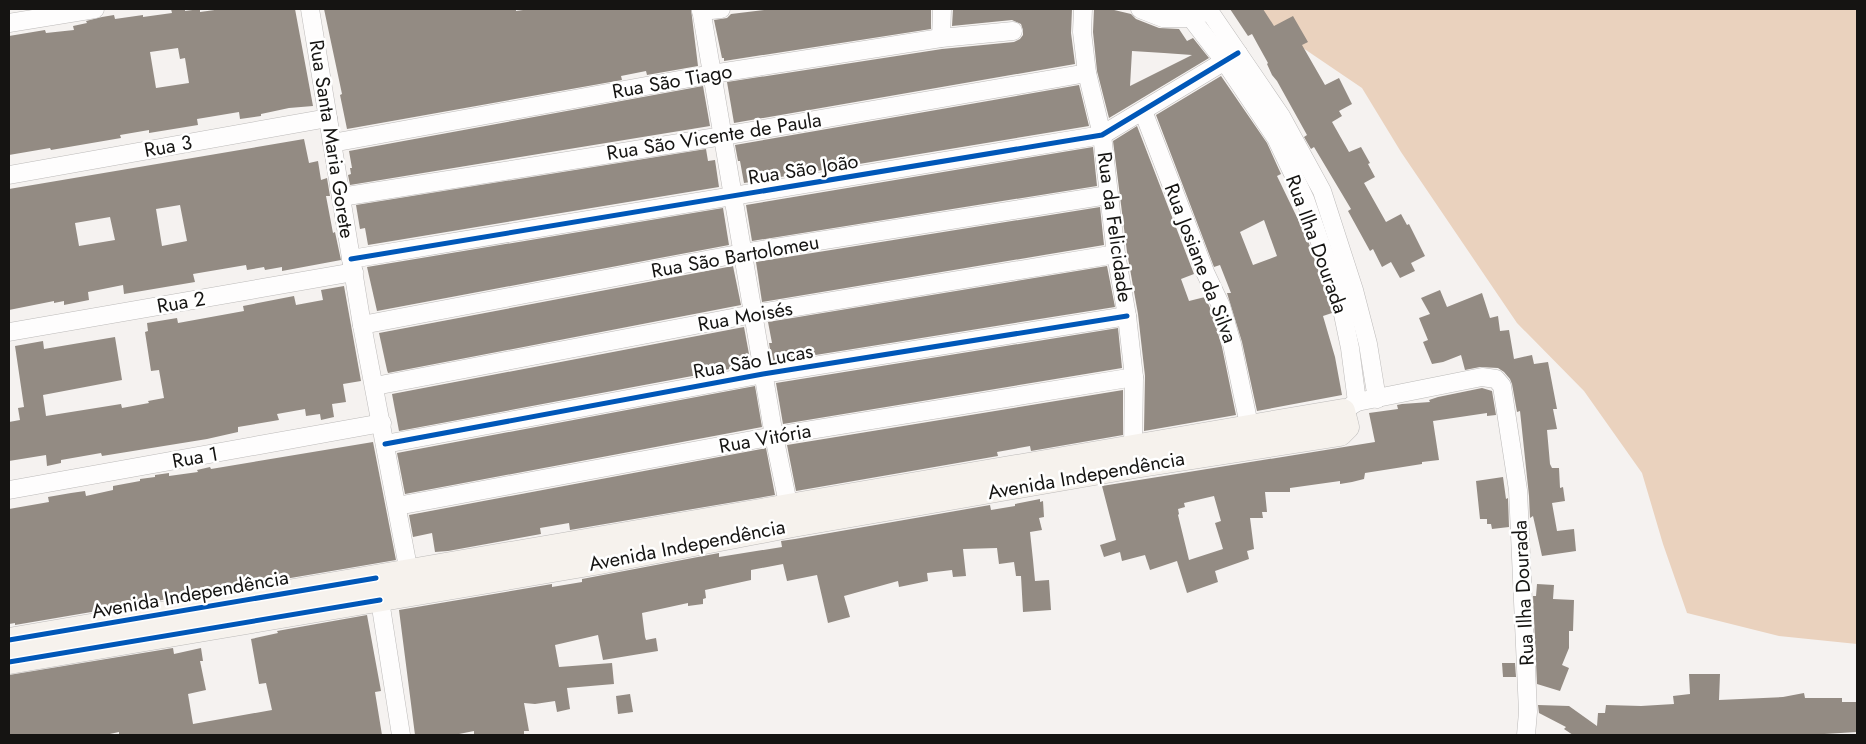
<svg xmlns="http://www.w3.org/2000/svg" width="1866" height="744" font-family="Jost,sans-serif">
<rect width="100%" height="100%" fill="#f5f2f0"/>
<polygon fill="#ead2be" points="1260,9 1857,9 1857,644 1779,636 1687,613 1663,544 1642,473 1584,391 1517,323 1401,152 1362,88 1275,29"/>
<g fill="#938b83" fill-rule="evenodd">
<path d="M171,9h14v2l15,-2v3l22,-3h73l18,97 -24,2 -28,6v2l-21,3 -1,-7 -42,7 1,6 -49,8v-3l-29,5 1,3 -70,12 -1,-2 -41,7v-119l36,-6 1,3 28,-3 -1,-4 14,-3 -1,-2 16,-4 12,-2 1,4 28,-4v2l29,-4zM178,48l2,11 5,-1 4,25 -33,5 -6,-36z"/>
<polygon points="324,9 516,9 516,11 530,9 691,9 698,66 647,75 646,71 621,76 622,80 347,129 340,95 342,94"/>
<polygon points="773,9 931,9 931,29 724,61 724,58 722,58 714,20 727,18 731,14"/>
<polygon points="953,9 1072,9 1071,33 1075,64 734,123 727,82 942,49 1014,42 1020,39 1023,35 1023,30 1021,24 1012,20 952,26"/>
<path d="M1094,9h16l21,5 5,5 23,9 20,1 8,12 6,-3 16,20 -100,60 -12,-47 -4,-39zM1132,51l32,2 28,2 -62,31z"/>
<polygon points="1230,9 1263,9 1274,26 1293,16 1308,42 1302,45 1325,85 1339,78 1352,104 1339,111 1342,116 1332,122 1349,152 1361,147 1370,163 1368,164 1375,177 1364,183 1386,222 1401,214 1407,225 1409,224 1425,256 1411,263 1415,271 1400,278 1391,262 1382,267 1373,249 1370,251 1348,211 1351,209 1314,147 1311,149 1304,137 1307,135 1277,81 1272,75 1267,64 1268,63 1258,45 1252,34 1248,36"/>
<path d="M1221,76l46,67 14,31 -4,2 30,62 23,65 2,10 -9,3 12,41 7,38 -85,16 -15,-69 -15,-49h4l-11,-28 -6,2 -58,-152zM1264,220l13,36 -24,9 -13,-33z"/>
<polygon points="1079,85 1089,126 744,183 740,161 738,161 735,145"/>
<polygon points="703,86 710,126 350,185 348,175 351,174 350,168 352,168 349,151"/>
<polygon points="1137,126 1194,274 1181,279 1189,301 1205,297 1211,310 1222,347 1236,415 1144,431 1145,376 1138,314 1127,252 1113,141"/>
<path d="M304,139l5,24 9,-2 3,19 6,-2 3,18h-4l7,37 2,-1 6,28 -59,11v-4l-17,3 -1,-3 -17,3 -1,-5 -53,9 2,8 -71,12 -1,-9 -35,7 1,8 -25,5v-4l-10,2v-2l-45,9v-121zM180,205l7,36 -25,5 -6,-37zM110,217l5,23 -36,6 -4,-23z"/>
<polygon points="1093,147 1097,186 752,241 746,205"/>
<polygon points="706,149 708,161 715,160 719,187 368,245 365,228 360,229 356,205"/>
<polygon points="1100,207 1104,245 762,302 756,262"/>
<polygon points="723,208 729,245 377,311 367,267"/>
<polygon points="733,266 741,305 388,373 387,370 379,333"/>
<polygon points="1107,266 1115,307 772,362 769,343 772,343 768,322"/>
<polygon points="344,286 361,381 343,384 346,402 332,404 334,417 321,420 320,414 306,416 305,409 277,414 279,420 238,427 238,432 207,439 102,456 101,453 61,460 61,463 47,466 46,455 9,461 9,422 20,420 18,408 24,407 15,346 43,341 44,349 115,337 122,380 43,395 46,416 121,404 122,408 149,403 148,401 164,398 159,370 151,371 145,332 148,331 147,323 177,318 178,323 244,311 243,306 294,296 296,305 323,300 321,290"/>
<polygon points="1440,290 1447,307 1482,293 1490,318 1498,316 1500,331 1509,330 1514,359 1532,355 1534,364 1548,362 1557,409 1553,409 1557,429 1547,430 1550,464 1552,468 1559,468 1560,488 1563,487 1565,501 1552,503 1557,531 1574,529 1576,551 1542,556 1533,516 1530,518 1529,496 1520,411 1517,412 1512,384 1510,379 1504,372 1498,368 1480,367 1465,370 1461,355 1443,362 1432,364 1423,342 1428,340 1419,318 1430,314 1421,298"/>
<polygon points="744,327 751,365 399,431 392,394"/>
<polygon points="1118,328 1122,368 783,424 776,383"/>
<polygon points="755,386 762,427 405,494 397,453"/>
<path d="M1482,388l10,3 4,24 -9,1v-3l-54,8 6,39 -17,2v2l-57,9 -1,6 -12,3 -12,2v-3l-50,7v4h-25l2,20h-5l1,6h-13l4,31 -7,2 2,8 -34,12 3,11 -31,11 -10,-32 -27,9 -5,-15 -23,6 -2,-9 -16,5 -4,-12 16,-5 -14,-54 273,-44 -6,-29 29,-4 -1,-4 5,-1 28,-2 -1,-2 9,-3zM1214,496l7,25 -6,2 8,26 -34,11 -11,-45 1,-1 -1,-5 7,-2 -1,-4z"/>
<polygon points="1123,390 1123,435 1031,451 1030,446 997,452 998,456 796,491 787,445"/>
<polygon points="373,442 396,560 15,625 15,623 9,624 9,509 49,502 48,497 71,493 85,491 86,496 113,490 113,486 140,481 140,479 155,477 155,475 169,473 169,476 198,472 197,470 210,467 211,469"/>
<polygon points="766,448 775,495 570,530 569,523 540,528 541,534 448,551 435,552 432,533 413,537 409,515"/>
<polygon points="1503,477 1506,499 1508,498 1509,527 1492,529 1491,524 1487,524 1487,519 1480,519 1476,481"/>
<polygon points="1040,499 1040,502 1043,501 1044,517 1039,518 1042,530 1030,532 1033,560 1035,581 1049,580 1051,610 1023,612 1021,576 1016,576 1014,562 999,564 997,548 963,549 966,576 953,577 952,570 927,573 928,581 899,587 898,581 844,596 850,617 828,623 817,575 787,581 783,564 751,570 751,580 705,590 706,598 703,599 703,604 688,606 688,603 642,613 645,637 646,640 656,638 658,651 603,660 598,635 555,645 559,667 612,663 614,684 567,688 570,709 557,712 555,701 535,704 524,703 529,731 524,731 524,735 474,735 474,731 454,735 415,735 399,610 552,584 552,587 582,582 582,579 719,553 719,557 782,547 781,541 795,539 990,505 991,510 1015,506 1015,504"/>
<polygon points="1537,584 1554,585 1553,599 1574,600 1573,631 1569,631 1569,648 1562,665 1569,668 1560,691 1537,684 1533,596 1536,596"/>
<polygon points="367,615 381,691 375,692 382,735 119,735 119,732 105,735 9,735 9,675 173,648 174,654 201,648 203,661 200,661 206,690 188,694 193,724 272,710 266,683 259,684 251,639 278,633 277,631"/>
<polygon points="1502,663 1515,663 1516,677 1503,677"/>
<polygon points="1689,674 1720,674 1719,700 1783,697 1804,693 1805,698 1842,698 1842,702 1857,702 1857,732 1808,735 1573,735 1564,729 1566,727 1539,713 1538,705 1569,706 1597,726 1598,713 1605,713 1606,705 1641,706 1674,704 1673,696 1690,694"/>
<polygon points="630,694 633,712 618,714 616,696"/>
</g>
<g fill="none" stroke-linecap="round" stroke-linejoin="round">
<g stroke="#bcbab9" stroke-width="19">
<g id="street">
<polyline points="310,9 362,325 411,583"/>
<polyline points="701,9 774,436 791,518"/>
<polyline points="1083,9 1082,32 1087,73 1102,135 1116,254 1127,316 1134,377 1133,448 1134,459"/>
<polyline points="1140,9 1163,18 1191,18 1225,62 1276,138 1305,199 1340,300 1350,348 1357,402"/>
<polyline points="1201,9 1212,15 1281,116 1322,191 1354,290 1368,344 1377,399"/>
<polyline points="701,11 721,9"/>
<polyline points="9,23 95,9"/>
<polyline points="941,38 942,9"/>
<polyline points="1143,111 1205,272 1221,306 1232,344 1252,439"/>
<polyline points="332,143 712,74 941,38 1013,31"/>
<polyline points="9,175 328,118"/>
<polyline points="341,197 723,136 1087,73"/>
<polyline points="351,259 1102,135 1238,53"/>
<polyline points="362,325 743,253 1108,195"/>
<polyline points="9,332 354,272"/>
<polyline points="375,386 753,314 1116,254"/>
<polyline points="1343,411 1357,402 1482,377 1496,379 1502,386 1518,490 1528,712 1526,735"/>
<polyline points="385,444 763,374 1127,316"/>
<polyline points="9,490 382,423"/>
<polyline points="397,506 774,436 1134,377"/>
<polyline points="378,588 401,735"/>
</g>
</g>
<g stroke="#bcbab9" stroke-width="25">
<polyline id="secondary" points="9,640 1343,411 1347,427 1340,434 1135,466 793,525 600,562 9,662"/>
</g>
<use href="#street" stroke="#fefdfd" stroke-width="18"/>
<use href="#secondary" stroke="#f6f2ed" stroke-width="24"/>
<g stroke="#fff" stroke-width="8">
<g id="cycleway">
<polyline points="351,259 1102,135 1238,53"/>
<polyline points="385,444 763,374 1127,316"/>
<polyline points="9,640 376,578"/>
<polyline points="9,662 380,600"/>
</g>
</g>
<use href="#cycleway" stroke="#0057b8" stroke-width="5"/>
</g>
<g text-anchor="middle" stroke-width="5" stroke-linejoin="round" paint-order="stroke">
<g font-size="20" fill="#151412" stroke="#fff">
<text transform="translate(672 81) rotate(-10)" y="7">Rua São Tiago</text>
<text transform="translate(714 136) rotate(-9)" y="7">Rua São Vicente de Paula</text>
<text transform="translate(332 139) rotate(81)" y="7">Rua Santa Maria Gorete</text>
<text transform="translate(168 146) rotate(-10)" y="7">Rua 3</text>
<text transform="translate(803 169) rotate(-9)" y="7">Rua São João</text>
<text transform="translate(1115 227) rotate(82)" y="7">Rua da Felicidade</text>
<text transform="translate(1317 244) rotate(70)" y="7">Rua Ilha Dourada</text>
<text transform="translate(735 256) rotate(-10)" y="7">Rua São Bartolomeu</text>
<text transform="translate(1201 263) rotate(69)" y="7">Rua Josiane da Silva</text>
<text transform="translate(181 302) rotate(-10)" y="7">Rua 2</text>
<text transform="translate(745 316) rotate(-10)" y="7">Rua Moisés</text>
<text transform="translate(753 361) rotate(-10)" y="7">Rua São Lucas</text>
<text transform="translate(765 438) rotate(-10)" y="7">Rua Vitória</text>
<text transform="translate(195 457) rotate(-10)" y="7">Rua 1</text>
<text transform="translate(1086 475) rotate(-10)" y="7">Avenida Independência</text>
<text transform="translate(687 545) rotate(-11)" y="7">Avenida Independência</text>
<text transform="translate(1523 593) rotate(-93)" y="7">Rua Ilha Dourada</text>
<text transform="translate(190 594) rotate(-10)" y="7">Avenida Independência</text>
</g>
</g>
<rect width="1866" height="744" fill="none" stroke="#151412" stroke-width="20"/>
</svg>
